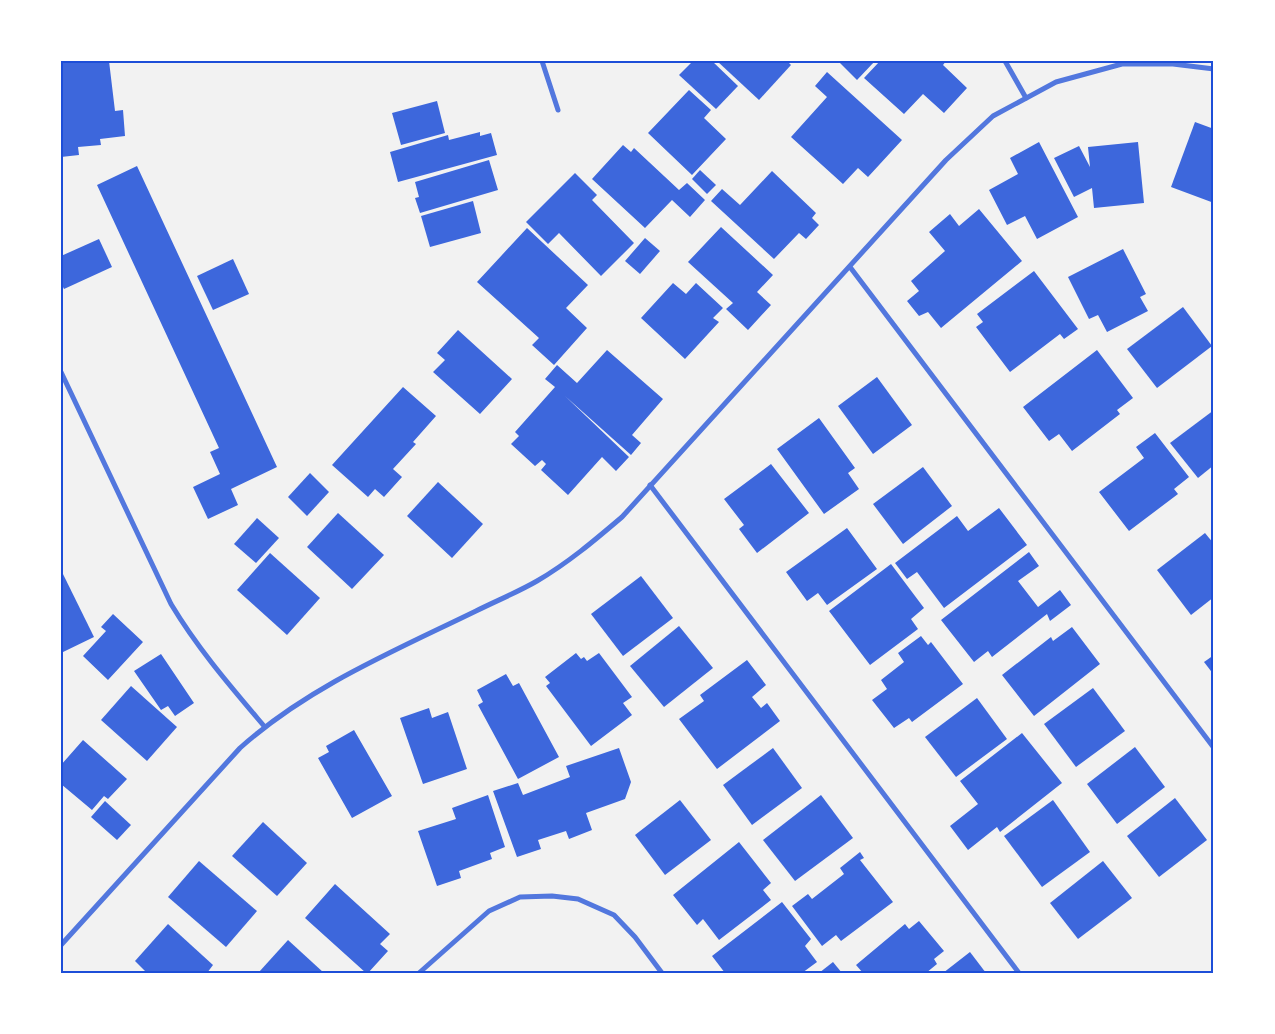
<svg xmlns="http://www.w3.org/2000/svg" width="1275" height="1034" font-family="'Alegreya Sans',sans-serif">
<rect width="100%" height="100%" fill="#f2f2f2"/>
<g fill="#3d67dc">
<polygon points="61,61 109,61 115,111 123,110 125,136 100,139 101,145 78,147 79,155 61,157"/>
<polygon points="693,61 712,61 738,86 716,109 679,75"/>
<polygon points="717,61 787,61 791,65 759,100"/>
<polygon points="838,61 875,61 857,80"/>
<polygon points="880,61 946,61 943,65 967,88 944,113 923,94 904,114 864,78"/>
<polygon points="827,72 902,140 868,177 858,168 843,184 791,137 827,97 815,86"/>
<polygon points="689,90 711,110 704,118 726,139 692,175 648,133"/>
<polygon points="437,101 445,133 401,145 392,113"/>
<polygon points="1195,122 1214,129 1214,203 1171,187"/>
<polygon points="480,132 480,136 491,133 497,155 398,182 390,152 448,135 449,140"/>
<polygon points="1039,142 1078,217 1037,239 1025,216 1007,225 989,190 1018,174 1010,158"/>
<polygon points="1138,142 1144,203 1094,208 1092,188 1074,197 1054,158 1079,146 1090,167 1088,147"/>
<polygon points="623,145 631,152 634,148 679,190 687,183 705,200 690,217 672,200 645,228 592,179"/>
<polygon points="489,160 498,190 420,213 415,198 419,197 415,182"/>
<polygon points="137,166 277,467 231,489 238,505 208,519 193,487 220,474 210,452 219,448 97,185"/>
<polygon points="700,170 716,185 707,194 692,179"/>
<polygon points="772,171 816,213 812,218 819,225 806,239 799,233 774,259 711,201 722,189 740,205"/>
<polygon points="575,173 597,195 592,200 634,243 601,276 559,233 548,244 526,222"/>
<polygon points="473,201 481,233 430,247 421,216"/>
<polygon points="979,209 1022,261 941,328 928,312 919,316 907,301 919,291 911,281 945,251 929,232 950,214 959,226"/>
<polygon points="721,227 773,275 757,292 771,305 748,330 726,309 733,303 688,262"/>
<polygon points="527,228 588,285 566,308 587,328 554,365 532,345 539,338 477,282"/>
<polygon points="645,238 660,251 640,274 625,261"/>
<polygon points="99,239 112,267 64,289 61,283 61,256"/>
<polygon points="1123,249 1146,294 1140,297 1148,311 1107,332 1098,315 1089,319 1068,277"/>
<polygon points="233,259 249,294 213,310 197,276"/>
<polygon points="1034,271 1078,329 1064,339 1060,334 1010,372 976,327 983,322 977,314"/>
<polygon points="673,283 686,294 696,283 723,308 713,318 719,322 685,359 641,318"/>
<polygon points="1183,307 1212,346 1157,388 1127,349"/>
<polygon points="458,330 512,379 480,414 433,372 445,360 437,353"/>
<polygon points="607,350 663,399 632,435 641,443 631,455 565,396 629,457 616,471 602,457 568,495 541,470 546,464 542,460 535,466 511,444 519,436 515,432 555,387 545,379 557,365 577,383"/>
<polygon points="1097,350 1133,398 1117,410 1120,414 1072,451 1059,434 1049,441 1023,407"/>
<polygon points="877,377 912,425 873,454 838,406"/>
<polygon points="403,387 436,416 413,442 416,444 393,469 402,477 384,497 375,489 368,497 332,465"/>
<polygon points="1214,410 1214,465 1198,478 1170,443"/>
<polygon points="819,418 855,468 848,473 859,489 824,514 777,449"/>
<polygon points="1155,433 1189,477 1174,489 1178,494 1129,531 1099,492 1144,458 1136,447"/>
<polygon points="771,464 809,513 757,553 739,529 744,525 724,499"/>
<polygon points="923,467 952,506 903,544 873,504"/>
<polygon points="310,473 329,492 307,516 288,497"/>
<polygon points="438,482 483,524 452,558 407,516"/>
<polygon points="999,508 1027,545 944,608 917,572 907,579 895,563 957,516 968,531"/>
<polygon points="338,513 384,555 352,589 307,547"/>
<polygon points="257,518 279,538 256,563 234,544"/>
<polygon points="847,528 877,569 827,605 818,593 807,601 786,572"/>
<polygon points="1205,533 1214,544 1214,597 1191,615 1157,570"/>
<polygon points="1029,552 1039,566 1018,581 1038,607 1060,590 1071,605 1050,621 1047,614 992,657 988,651 974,662 941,620"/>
<polygon points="270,553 320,598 287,635 237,590"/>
<polygon points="891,564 924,608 911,619 918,629 870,665 829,611"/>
<polygon points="61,570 94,637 61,653"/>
<polygon points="641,576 673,618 623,656 591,614"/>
<polygon points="113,614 143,642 108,680 83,656 106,631 101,627"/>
<polygon points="679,626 713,668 664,707 630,666"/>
<polygon points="1072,627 1100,664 1034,716 1002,675 1051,637 1053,641"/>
<polygon points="921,636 928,645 931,642 963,684 912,722 909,718 894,728 872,700 887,689 881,680 904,662 898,653"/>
<polygon points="576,653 581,659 584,657 587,661 599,653 632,697 623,703 632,715 591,746 546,686 550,683 545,677"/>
<polygon points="161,654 194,703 175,716 168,706 161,710 134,671"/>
<polygon points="1214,655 1214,675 1204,662"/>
<polygon points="747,660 766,685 752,697 761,708 767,703 780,721 717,769 679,719 704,701 700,695"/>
<polygon points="506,674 513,686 519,683 559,757 518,779 478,705 483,702 477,690"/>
<polygon points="131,686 177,727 147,761 101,720"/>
<polygon points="1093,688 1125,731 1076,767 1044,724"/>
<polygon points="977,698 1007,739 956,777 925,737"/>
<polygon points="429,708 432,718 448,712 467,769 423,784 400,718"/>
<polygon points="354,730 392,796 352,818 318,758 329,752 326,746"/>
<polygon points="1022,733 1062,783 1000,832 997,827 968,850 950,826 978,804 960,781"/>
<polygon points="83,740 127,779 108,799 104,796 92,810 61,784 61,765"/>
<polygon points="1135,747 1165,787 1117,824 1087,784"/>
<polygon points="619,748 631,782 625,799 586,813 592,830 569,839 566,831 538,840 541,849 517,857 493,791 518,783 523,795 570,777 566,766"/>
<polygon points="773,748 802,788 752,825 723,785"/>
<polygon points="488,795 505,847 490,853 492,859 459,871 461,878 437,886 418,831 456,819 452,808"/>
<polygon points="821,795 853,838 795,881 763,840"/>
<polygon points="1175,798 1207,840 1159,877 1127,836"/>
<polygon points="680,800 711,840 665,875 635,835"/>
<polygon points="1053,800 1090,852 1042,887 1004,836"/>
<polygon points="105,801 131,825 117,840 91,817"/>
<polygon points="263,822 307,863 277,896 232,856"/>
<polygon points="739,842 771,883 763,890 771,900 719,940 703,919 697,925 673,895"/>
<polygon points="860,852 864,858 860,860 893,902 841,941 836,935 822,946 792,906 808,894 812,899 844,874 840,868"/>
<polygon points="199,861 257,911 226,947 168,897"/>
<polygon points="1103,861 1132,898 1078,939 1050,903"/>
<polygon points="335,884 390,934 380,944 388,951 368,973 366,973 305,918"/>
<polygon points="782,902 811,939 805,946 817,962 802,973 725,973 712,956"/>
<polygon points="919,921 944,951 934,959 937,964 926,973 863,973 856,965 905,924 909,929"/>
<polygon points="168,924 213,965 207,973 147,973 135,961"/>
<polygon points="288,940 324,973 259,972"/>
<polygon points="970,952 986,973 943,973"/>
<polygon points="833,962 842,973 819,973"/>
</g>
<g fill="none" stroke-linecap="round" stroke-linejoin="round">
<g stroke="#5277de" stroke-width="5">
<polyline points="542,61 558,110"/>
<polyline points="1005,61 1026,98"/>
<polyline points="850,267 1214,748"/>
<path d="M61,372l110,232c27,45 60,83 93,122"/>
<polyline points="650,485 1019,973"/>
<path d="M61,945l179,-197c68,-61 154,-97 236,-137 20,-10 42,-19 61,-30 31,-18 58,-41 85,-64l324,-357 47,-44 63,-34 66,-18h51l41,5"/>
<polyline points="419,973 489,911 520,897 552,896 578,899 614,915 635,937 662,973"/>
</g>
</g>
<rect width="1275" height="1034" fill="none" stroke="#ffffff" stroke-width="125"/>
<rect x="62" y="62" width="1150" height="910" fill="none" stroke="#1d4ed8" stroke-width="2"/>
</svg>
